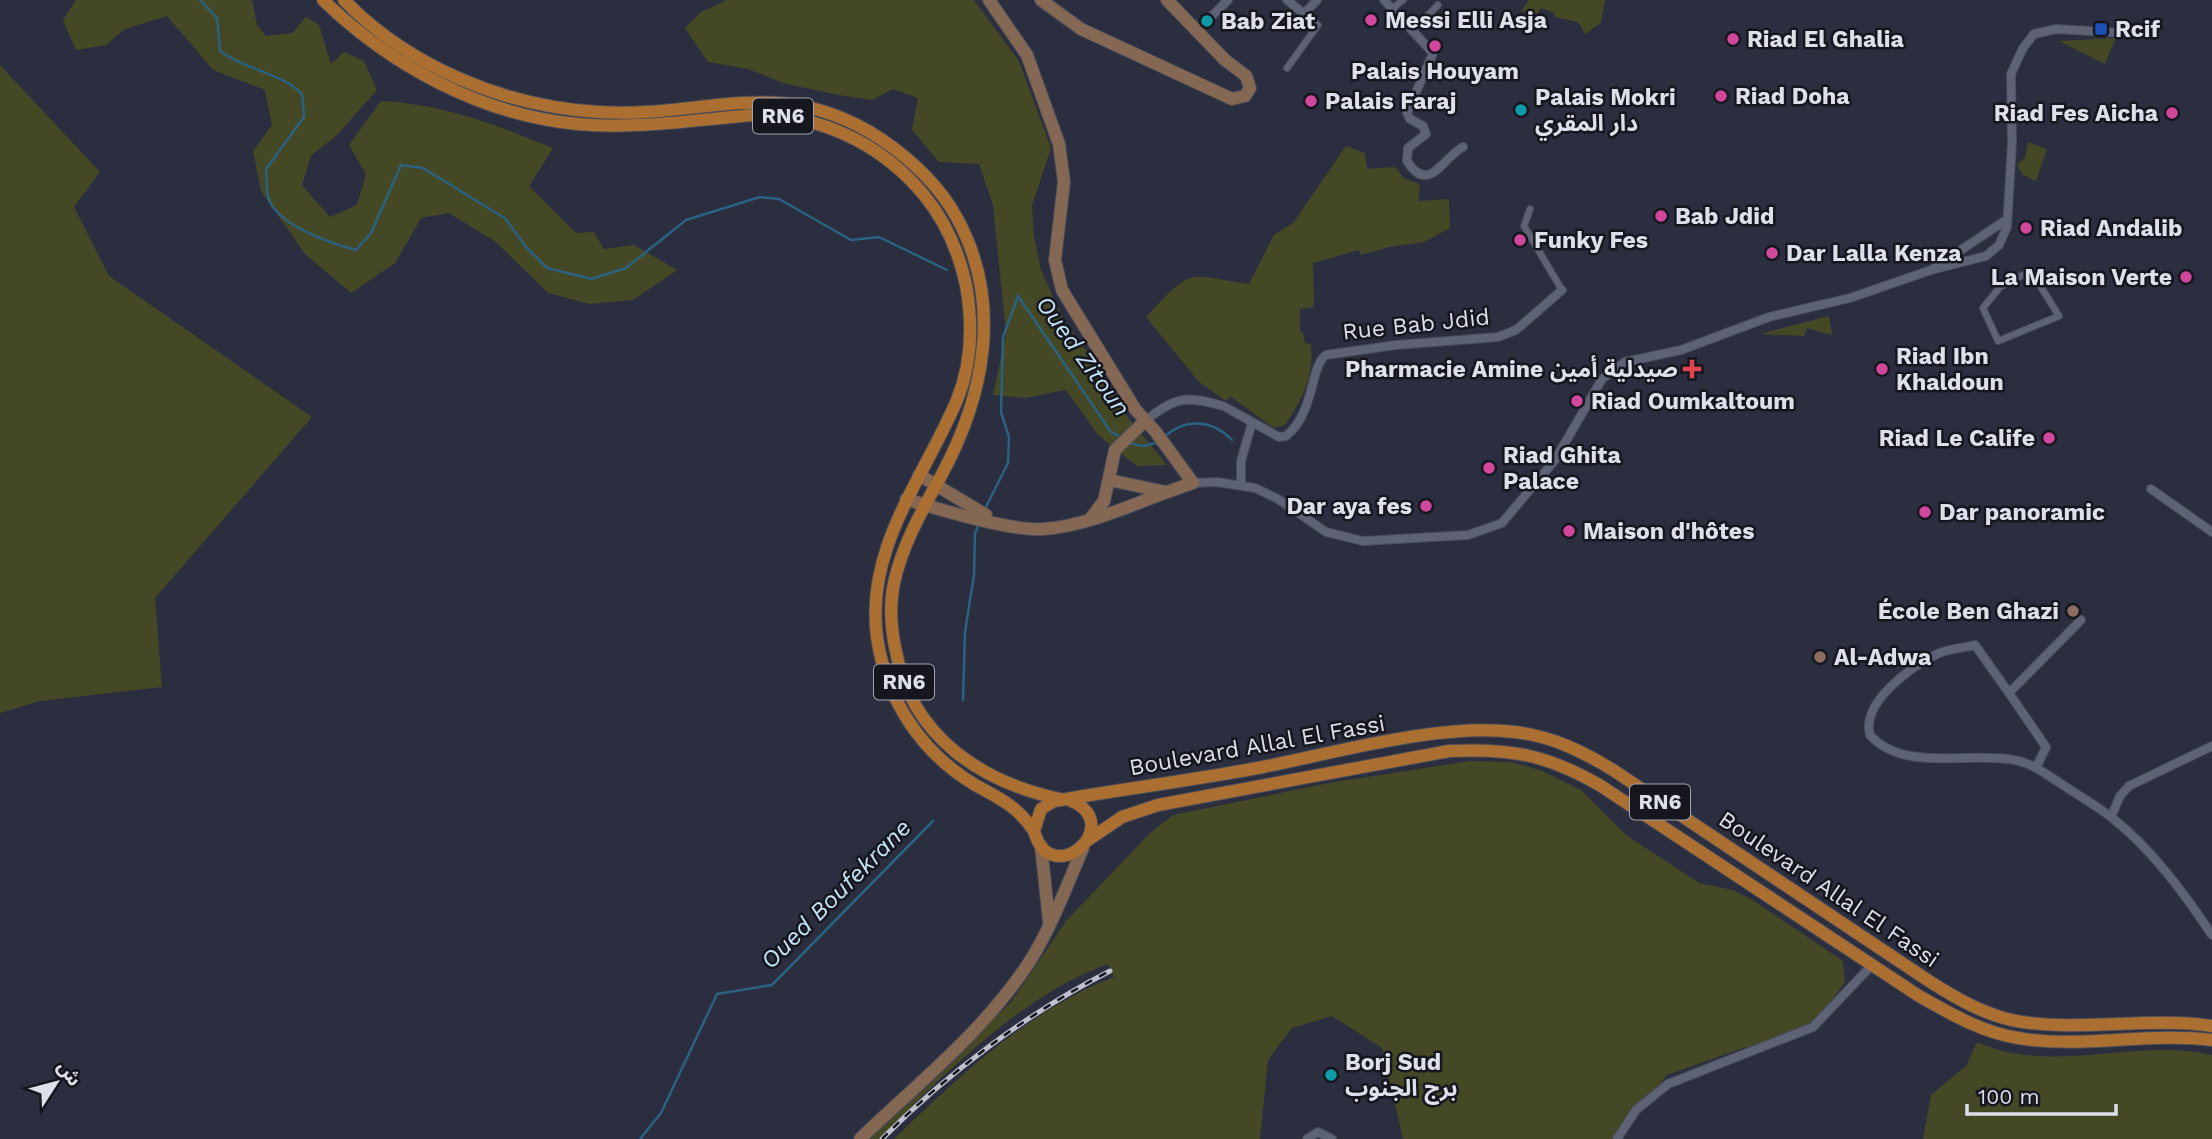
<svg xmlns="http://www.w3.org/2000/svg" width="2212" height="1139" font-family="'Work Sans','Noto Sans Arabic',sans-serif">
<rect width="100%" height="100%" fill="#2b2e3f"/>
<g fill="#454825">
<path d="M76,0h176l5,25 9,11 26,-3 14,-16 13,8 12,39 13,-12 20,9 13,29 -40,45 -26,21 -9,29 28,32 27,-12 9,-31 -17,-29 32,-44c62,3 116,24 172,47l-24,38 47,47 18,-1 10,17 30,-4 43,25 -44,30 -43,4 -42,-11 -52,-51 -47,-29 -28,5 -26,45 -44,30 -46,-39 -44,-63 -8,-40 19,-26 -7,-35 -52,-20 -46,-54 -42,13 -19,16 -30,5 -13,-30z"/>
<polygon points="727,0 974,0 1019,61 1051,148 1032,206 1034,236 1041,270 1064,321 1101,370 1125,414 1167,465 1137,466 1098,435 1066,390 1025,398 993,395 1006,334 993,205 979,164 939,162 912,130 918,98 893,89 872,100 844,96 786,84 748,69 708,62 685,28 701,12"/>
<polygon points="1529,0 1605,0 1601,23 1585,34 1578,22 1555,17 1553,12 1541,8 1537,14 1521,11"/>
<polygon points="2116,38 2105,64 2059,41"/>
<polygon points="0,65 100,172 74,207 109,276 312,417 155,598 162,687 40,701 0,713"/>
<polygon points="2028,142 2047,149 2036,181 2023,175 2017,165 2025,158"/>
<path d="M1346,146l19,7 2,16 28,-2 10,12 15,5 -2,17 31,-2 1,29 -26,14 -35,5 -28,8 -2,-5 -46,13 1,44 -14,2v23l3,1 2,10 6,1c3,32 -8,55 -26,81l-11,3 -44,-32 -4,5 -27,-19 -53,-65c48,-50 37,-43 103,-33l25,-49 19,-12z"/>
<polygon points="1829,316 1832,335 1807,328 1804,336 1760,334"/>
<path d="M1470,761l40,1 30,8 41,20 45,45 73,48 34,7 21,11 89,60 2,21 -30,42 -18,9 -57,16 -73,26 -53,64h-211l-21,-91 -50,-32 -40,12 -24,32 -8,79h-366c65,-63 135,-129 220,-162l-6,-13c-84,30 -167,112 -228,175h-11l142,-137 55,-81 84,-88 23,-18 156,-32z"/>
<path d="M1977,1042c76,34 158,-5 235,13v84h-289l8,-44 35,-29z"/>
</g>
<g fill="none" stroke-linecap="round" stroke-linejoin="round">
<g stroke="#2a6281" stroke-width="2.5">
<path d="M200,0l17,18 3,33c25,19 60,21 82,43l2,23 -38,52c1,9 0,20 2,28 8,28 62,46 88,53l15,-17 30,-68 22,3 83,51 19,27 22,22 44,11 35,-11 60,-48 74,-23 19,2 72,41 28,-3 68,33"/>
<polyline points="1018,296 1111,432 1121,437"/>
<path d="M1164,437c22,-20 49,-17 68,3"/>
<polyline points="1129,443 1143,446 1160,442"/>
<polyline points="984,511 1008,463 1009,437 1001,412 1003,337 1018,296"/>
<polyline points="963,700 965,632 974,575 975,533 979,524"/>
<polyline points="640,1139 661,1113 717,994 772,985 933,821"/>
</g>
<g stroke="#484b58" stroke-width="8">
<g id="pedestrian">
<polyline points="1393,8 1403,0"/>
<polyline points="1413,30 1438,5"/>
<polyline points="1287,68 1318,25 1304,14"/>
<polyline points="1530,209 1524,226 1562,290"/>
<polygon points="2031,271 2059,316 1998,341 1983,308 2000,287"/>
</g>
</g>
<g stroke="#484b58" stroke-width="10">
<g id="minor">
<polyline points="1287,0 1304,14 1317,0"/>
<path d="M1384,0l49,53 -26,60 3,6 13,7 3,8 -18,14 -1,13c22,35 37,-5 56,-14"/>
<polyline points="1208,20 1228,0"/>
<polyline points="1934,268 2006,220"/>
<path d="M1227,408l52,29 7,-1c29,-23 24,-70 40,-81l70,-10 102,-8 18,-7 46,-40"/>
<path d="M1145,421c30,-24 41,-26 78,-15"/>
<polyline points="1193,483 1217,482 1255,488 1278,499 1326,532 1363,541 1468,535 1502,523 1555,460 1602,379 1625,362 1681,350 1769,317 1850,298 1931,270 1986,256 1999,245 2007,227 2012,143 2011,74 2023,48 2034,34 2056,29 2142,34"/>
<polyline points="1241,484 1241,461 1252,423"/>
<polyline points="2151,489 2212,532"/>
<path d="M2009,693l-34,-48c-12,3 -27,4 -38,9 -26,13 -76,48 -67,81 34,38 99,16 144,25 19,3 36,17 52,27 15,10 31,19 45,30 40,31 73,76 101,118"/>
<polyline points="2036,768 2046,747 2009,693 2081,620"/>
<polyline points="2111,817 2120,796 2129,786 2212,746"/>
<polyline points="1307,1139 1318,1132 1332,1139"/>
<polyline points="1617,1139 1636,1110 1668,1084 1813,1027 1872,965"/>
</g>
</g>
<g stroke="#484b58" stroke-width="14">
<g id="secondary">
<polyline points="1041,0 1081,29 1232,99 1245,96 1250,88 1246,76 1225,60 1167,0"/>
<polyline points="919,475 986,515"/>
<polyline points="1109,480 1166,492"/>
<path d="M906,499c30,10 109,33 138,30 51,-4 101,-31 149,-46l-38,-52 -20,-22 -73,-119 -7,-30 9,-78 -5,-38 -32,-89 -38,-55"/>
<polyline points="1091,518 1104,501 1115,450 1145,421"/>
<polyline points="1041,846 1049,921"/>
<path d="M860,1139c57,-55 124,-108 168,-175 23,-35 38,-77 55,-116"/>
</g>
</g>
<g stroke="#484b58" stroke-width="14">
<g id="primary">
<path d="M323,0c68,66 159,115 254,124 63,6 129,-6 192,-10 62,7 115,33 155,81 22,27 35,57 42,90 7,39 6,78 -9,115 -33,78 -92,148 -80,237 9,63 45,117 100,149 24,13 41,21 57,45"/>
<path d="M344,0c65,67 162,107 255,112 106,7 181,-40 282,27 31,21 58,46 76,79 46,84 28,177 -16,258 -18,33 -39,69 -47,107 -5,23 -3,46 2,69 16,84 84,130 164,147"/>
<path d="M1069,800c60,23 -18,93 -35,31l7,-22 13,-8c69,-12 140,-21 209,-34 76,-15 176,-44 252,-35 36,4 67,19 98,38l316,211c28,18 59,36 93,41 63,9 127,-5 190,4"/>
<path d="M1088,840l34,-23 36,-12 291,-54c62,-3 99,4 152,35l318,210c32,18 62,36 99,42 64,11 130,-6 194,2"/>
</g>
</g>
<use href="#pedestrian" stroke="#5e6275" stroke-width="6"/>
<use href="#minor" stroke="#5e6275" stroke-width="8"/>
<use href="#secondary" stroke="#846854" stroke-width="12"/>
<use href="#primary" stroke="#ab6f32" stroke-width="12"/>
<g stroke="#bec1cd" stroke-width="5">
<path id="rail" d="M882,1139c64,-65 147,-127 228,-168"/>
</g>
<use href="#rail" stroke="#15161e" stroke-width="2.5" stroke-dasharray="8" stroke-linecap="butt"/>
</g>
<g fill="#d1479c" stroke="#15161e" stroke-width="2.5">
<circle cx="1371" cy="20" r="7"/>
<circle cx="1733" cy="39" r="7"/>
<circle cx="1435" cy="46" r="7"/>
<circle cx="1721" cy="96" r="7"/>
<circle cx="1311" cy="101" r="7"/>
<circle cx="2172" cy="113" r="7"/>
<circle cx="1661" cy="216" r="7"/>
<circle cx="2026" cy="228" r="7"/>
<circle cx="1520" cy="240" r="7"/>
<circle cx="1772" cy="253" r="7"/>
<circle cx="2186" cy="277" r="7"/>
<circle cx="1882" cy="369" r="7"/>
<circle cx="1577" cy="401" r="7"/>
<circle cx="2049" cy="438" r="7"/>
<circle cx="1489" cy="468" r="7"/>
<circle cx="1426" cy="506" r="7"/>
<circle cx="1925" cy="512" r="7"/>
<circle cx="1569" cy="531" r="7"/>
</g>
<g fill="#0f9aa8" stroke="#15161e" stroke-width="2.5">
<circle cx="1207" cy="21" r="7"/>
<circle cx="1521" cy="110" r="7"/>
<circle cx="1331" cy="1075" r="7"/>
</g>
<rect fill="#1a4fb4" stroke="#15161e" stroke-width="2.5" x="2094" y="22" width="14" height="14" rx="3.5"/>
<path fill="#e0444e" stroke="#15161e" stroke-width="2.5" d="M1688.5 358.5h7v7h7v7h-7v7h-7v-7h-7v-7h7z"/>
<g fill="#8d6e63" stroke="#15161e" stroke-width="2.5">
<circle cx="2073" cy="611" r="7"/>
<circle cx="1820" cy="657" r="7"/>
</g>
<g text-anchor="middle" stroke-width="5" stroke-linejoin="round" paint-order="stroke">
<g fill="#15161e" stroke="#a1a3ae" stroke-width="2">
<rect x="753" y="98.5" width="60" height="35" rx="5"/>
<rect x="874" y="664.5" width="60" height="35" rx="5"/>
<rect x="1630" y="784.5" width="60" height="35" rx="5"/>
</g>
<g font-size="21" font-weight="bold" fill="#dde0eb">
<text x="783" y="123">RN6</text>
<text x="904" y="689">RN6</text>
<text x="1660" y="809">RN6</text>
</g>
<g font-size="23" font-weight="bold" fill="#dde0eb" stroke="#15161e" text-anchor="start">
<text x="1385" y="28">Messi Elli Asja</text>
<text x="1221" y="29">Bab Ziat</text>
<text x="2115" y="37">Rcif</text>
<text x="1747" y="47">Riad El Ghalia</text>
<text x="1435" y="79" text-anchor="middle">Palais Houyam</text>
<text x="1735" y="104">Riad Doha</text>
<text x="1535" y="105">Palais Mokri<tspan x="1535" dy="26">دار المقري</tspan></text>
<text x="1325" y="109">Palais Faraj</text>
<text x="2158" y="121" text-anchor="end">Riad Fes Aicha</text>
<text x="1675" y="224">Bab Jdid</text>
<text x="2040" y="236">Riad Andalib</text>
<text x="1534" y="248">Funky Fes</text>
<text x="1786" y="261">Dar Lalla Kenza</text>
<text x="2172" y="285" text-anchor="end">La Maison Verte</text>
<text x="1896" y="364">Riad Ibn<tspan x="1896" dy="26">Khaldoun</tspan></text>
<text x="1678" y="377" text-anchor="end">Pharmacie Amine صيدلية أمين</text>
<text x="1591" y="409">Riad Oumkaltoum</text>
<text x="2035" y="446" text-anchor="end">Riad Le Calife</text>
<text x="1503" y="463">Riad Ghita<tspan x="1503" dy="26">Palace</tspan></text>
<text x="1412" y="514" text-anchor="end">Dar aya fes</text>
<text x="1939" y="520">Dar panoramic</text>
<text x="1583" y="539">Maison d'hôtes</text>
<text x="2059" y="619" text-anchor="end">École Ben Ghazi</text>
<text x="1834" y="665">Al-Adwa</text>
<text x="1345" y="1070">Borj Sud<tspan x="1345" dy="26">برج الجنوب</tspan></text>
</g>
<g font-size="23" fill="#dde0eb" stroke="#15161e">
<text transform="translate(1416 324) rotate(-6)" y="8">Rue Bab Jdid</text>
<text transform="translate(1257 745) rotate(-10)" y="8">Boulevard Allal El Fassi</text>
<text transform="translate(1829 889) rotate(34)" y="8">Boulevard Allal El Fassi</text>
</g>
<g font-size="24" font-style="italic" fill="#c4e3f7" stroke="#15161e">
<text transform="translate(1083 356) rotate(54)" y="8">Oued Zitoun</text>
<text transform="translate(836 894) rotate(-45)" y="8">Oued Boufekrane</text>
</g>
</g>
<g transform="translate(56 1083) rotate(54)" stroke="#15161e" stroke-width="5" paint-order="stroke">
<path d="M0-5L12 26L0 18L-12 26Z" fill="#dde0eb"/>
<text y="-10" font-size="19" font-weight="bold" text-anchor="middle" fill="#dde0eb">ش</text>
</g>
<path d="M1967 1104v10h149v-10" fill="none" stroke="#dde0eb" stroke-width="3.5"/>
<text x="1978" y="1104" font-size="21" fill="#dde0eb" stroke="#15161e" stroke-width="5" paint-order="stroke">100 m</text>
</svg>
